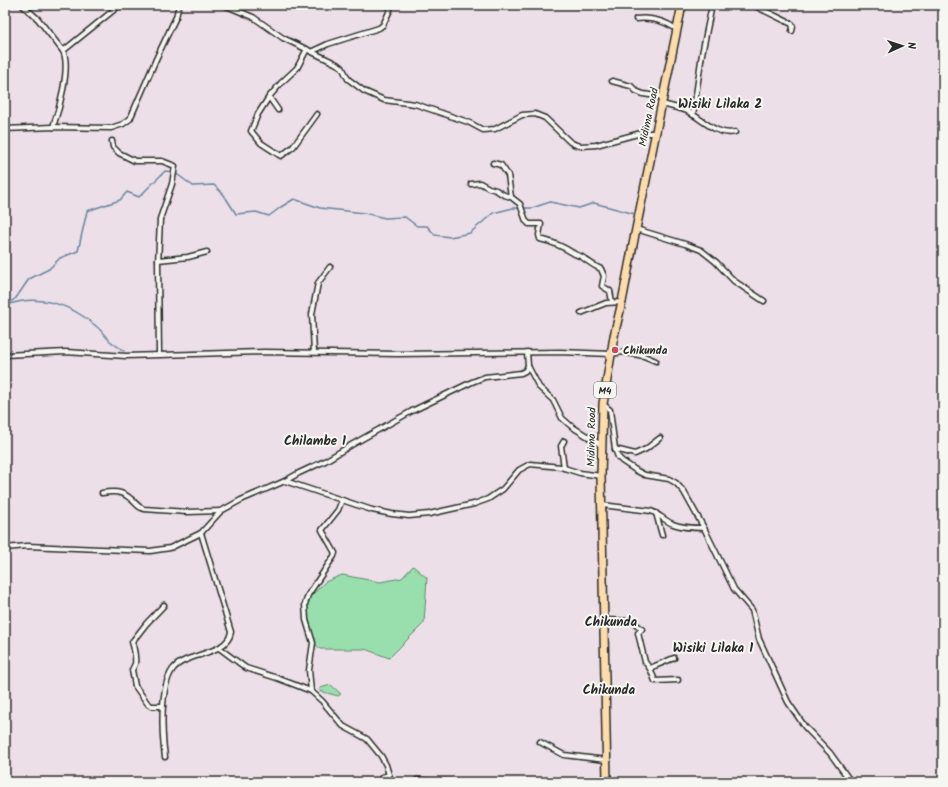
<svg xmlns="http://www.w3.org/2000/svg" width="948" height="787" font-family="Kalam,sans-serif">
<rect width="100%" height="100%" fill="#ecdfe8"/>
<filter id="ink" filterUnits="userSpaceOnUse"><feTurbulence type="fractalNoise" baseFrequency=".025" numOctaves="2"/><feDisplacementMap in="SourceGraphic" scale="8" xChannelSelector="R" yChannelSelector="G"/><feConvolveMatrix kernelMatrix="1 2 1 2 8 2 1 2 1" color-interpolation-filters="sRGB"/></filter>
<g filter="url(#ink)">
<g fill="#99dfad" stroke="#62856c">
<path d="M413,566l14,12 -3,45 -35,35 -24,-9h-45c-13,-11 -14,-33 -13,-49l18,-18 17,-7 38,7 22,-4z"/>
<polygon points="331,685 341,694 338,696 320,691 320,688"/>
</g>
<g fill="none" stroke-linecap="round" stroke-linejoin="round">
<g stroke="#68849e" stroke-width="1.5">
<path d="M7,305c32,-12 65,0 89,21 5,4 8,9 13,14 4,4 10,7 15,11"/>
<polyline points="5,306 16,298 29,279 49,269 60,258 78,251 87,211 120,200 127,192 139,197 165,171 174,172 193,186 214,185 224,195 236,214 256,212 269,216 281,207 294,199 320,208 364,213 385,218 405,217 417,226 427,226 435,235 450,237 470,233 493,213 513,208 532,208 550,202 579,208 594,203 635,214"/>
</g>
<g stroke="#2b2b2b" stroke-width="7">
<g id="street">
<path d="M22,5l16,14 25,32c8,16 -4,59 -10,76"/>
<polyline points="224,5 253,17 283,38 335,63 342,67 348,79 364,91 384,100 415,104 468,122 483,130 495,129 522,115 535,114 545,118 570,142 576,145 581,146 596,145 641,133 656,133"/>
<polyline points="753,5 792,24 793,27 792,31"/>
<path d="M636,19c14,-2 30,2 41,11"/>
<polyline points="63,51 120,5"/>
<polyline points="313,51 328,44 379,28 383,25 390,10"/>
<polyline points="612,81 631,86 636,91 643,94 663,97"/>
<polyline points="269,97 258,114 251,131 261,143 281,156 293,147 317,114"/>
<path d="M662,104c8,2 17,4 25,7 14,7 31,26 48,21"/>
<polyline points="278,110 269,97 281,83 297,68 307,49"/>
<polyline points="693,115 702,54 712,5"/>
<polyline points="5,129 53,127 111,128 123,124 130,119 157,57 176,17 179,5"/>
<polyline points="112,141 113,147 119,153 135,161 162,161 175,166 172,184 160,219 158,264 159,354"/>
<polyline points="493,163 501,165 508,175 511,197"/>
<path d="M471,184l9,-1 9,5 7,2 8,5 7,2 9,7 6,17 3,3h12l-2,11 1,4c13,3 22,7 33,14 2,2 6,2 9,4 7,5 10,8 19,12l3,7 -2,10 8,5 2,11"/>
<polyline points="636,229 685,244 701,250 716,262 734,281 764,301"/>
<polyline points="158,260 188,257 207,252"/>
<polyline points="581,313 606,303 622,302"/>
<polyline points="314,352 312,314 318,283 330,267"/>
<polyline points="527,352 528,366 539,387 553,400 562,418 571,426 601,445"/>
<polyline points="5,355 66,352 126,356 264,352 398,354 560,352 611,354 623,352 644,356 656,361"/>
<polyline points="603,404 610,410 615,449 618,457 622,461 637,471 645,475 669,479 676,483 684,492 704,528 734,589 752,610 759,639 788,702 805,727 830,753 851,782"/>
<polyline points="564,441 561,446 564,468"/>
<polyline points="615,449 635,454 646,449 660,438"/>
<polyline points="285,481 372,510 392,514 409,516 429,514 474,504 488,499 503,489 519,470 530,464 561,467 580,473 601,476"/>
<path d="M102,493c11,-2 20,-2 29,6 5,4 6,8 13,10l43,3 34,-1"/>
<path d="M602,505l49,6c8,3 14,10 22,13 10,4 21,4 31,4"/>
<polyline points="656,513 662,535"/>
<polyline points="5,548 27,546 150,551 170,548 201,533 221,511 241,500 285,481 299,473 325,461 353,444 412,411 472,382 485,377 521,373 525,371 528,366"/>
<polyline points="604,620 632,621 642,629 638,633 645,662 651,670"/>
<polyline points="219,648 246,668 277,678 311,691 322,701 343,726 367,739 381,756 386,765 389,775"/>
<polyline points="674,658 650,668 655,681 678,680"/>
<polyline points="311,691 309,670 313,643 306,620 305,604 308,595 334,556 335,553 322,530 338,510 342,500"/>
<path d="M163,706h-11l-4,-2 -13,-18 -3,-16c1,-2 2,-4 3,-6 1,-5 -1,-17 -3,-22l14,-18 18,-19"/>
<polyline points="540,742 564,755 606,760"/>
<path d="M165,757c-3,-22 -6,-69 8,-88 13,-17 54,-13 58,-37l-30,-99"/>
<polyline points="380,782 382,777 389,775 391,782"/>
<polyline points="416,782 417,780 450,782"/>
</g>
</g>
<g stroke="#2b2b2b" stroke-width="10">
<polyline id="primary" points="607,782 601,476 603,404 614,336 622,302 636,229 682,5"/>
</g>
<use href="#street" stroke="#f6f6f2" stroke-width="4"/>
<use href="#primary" stroke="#fddcac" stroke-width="7"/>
</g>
</g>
<circle fill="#d1495b" stroke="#f6f6f2" stroke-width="1.5" cx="615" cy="350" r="4"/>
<g text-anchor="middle" stroke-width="4" stroke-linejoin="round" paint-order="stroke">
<rect fill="#f6f6f2" stroke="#686867" stroke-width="1" x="594" y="382" width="22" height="16" rx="3"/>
<g font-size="10" font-weight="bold" fill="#2b2b2b">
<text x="605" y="394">M4</text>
</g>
<g font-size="11" fill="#2b2b2b" stroke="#f6f6f2">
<text transform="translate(648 117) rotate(-78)" y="4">Midima Road</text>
<text transform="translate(591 437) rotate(-89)" y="4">Midima Road</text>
</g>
<g font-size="11" font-weight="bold" fill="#2b2b2b" stroke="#f6f6f2" text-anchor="start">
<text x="623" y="354">Chikunda</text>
</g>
<g font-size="13" font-weight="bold" fill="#2b2b2b" stroke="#f6f6f2">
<text x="720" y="108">Wisiki Lilaka 2</text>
<text x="315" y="445">Chilambe 1</text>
<text x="611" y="626">Chikunda</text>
<text x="713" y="652">Wisiki Lilaka 1</text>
<text x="609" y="694">Chikunda</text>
</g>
</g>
<rect width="948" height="787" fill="none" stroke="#f6f6f2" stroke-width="20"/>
<rect x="10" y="10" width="928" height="767" fill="none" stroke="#2b2b2b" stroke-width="1.5" filter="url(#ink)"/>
<g transform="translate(902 46) rotate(87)" stroke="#f6f6f2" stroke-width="3" paint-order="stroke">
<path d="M0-3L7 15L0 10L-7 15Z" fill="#2b2b2b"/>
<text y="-6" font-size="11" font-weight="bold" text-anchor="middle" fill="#2b2b2b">N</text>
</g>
</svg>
